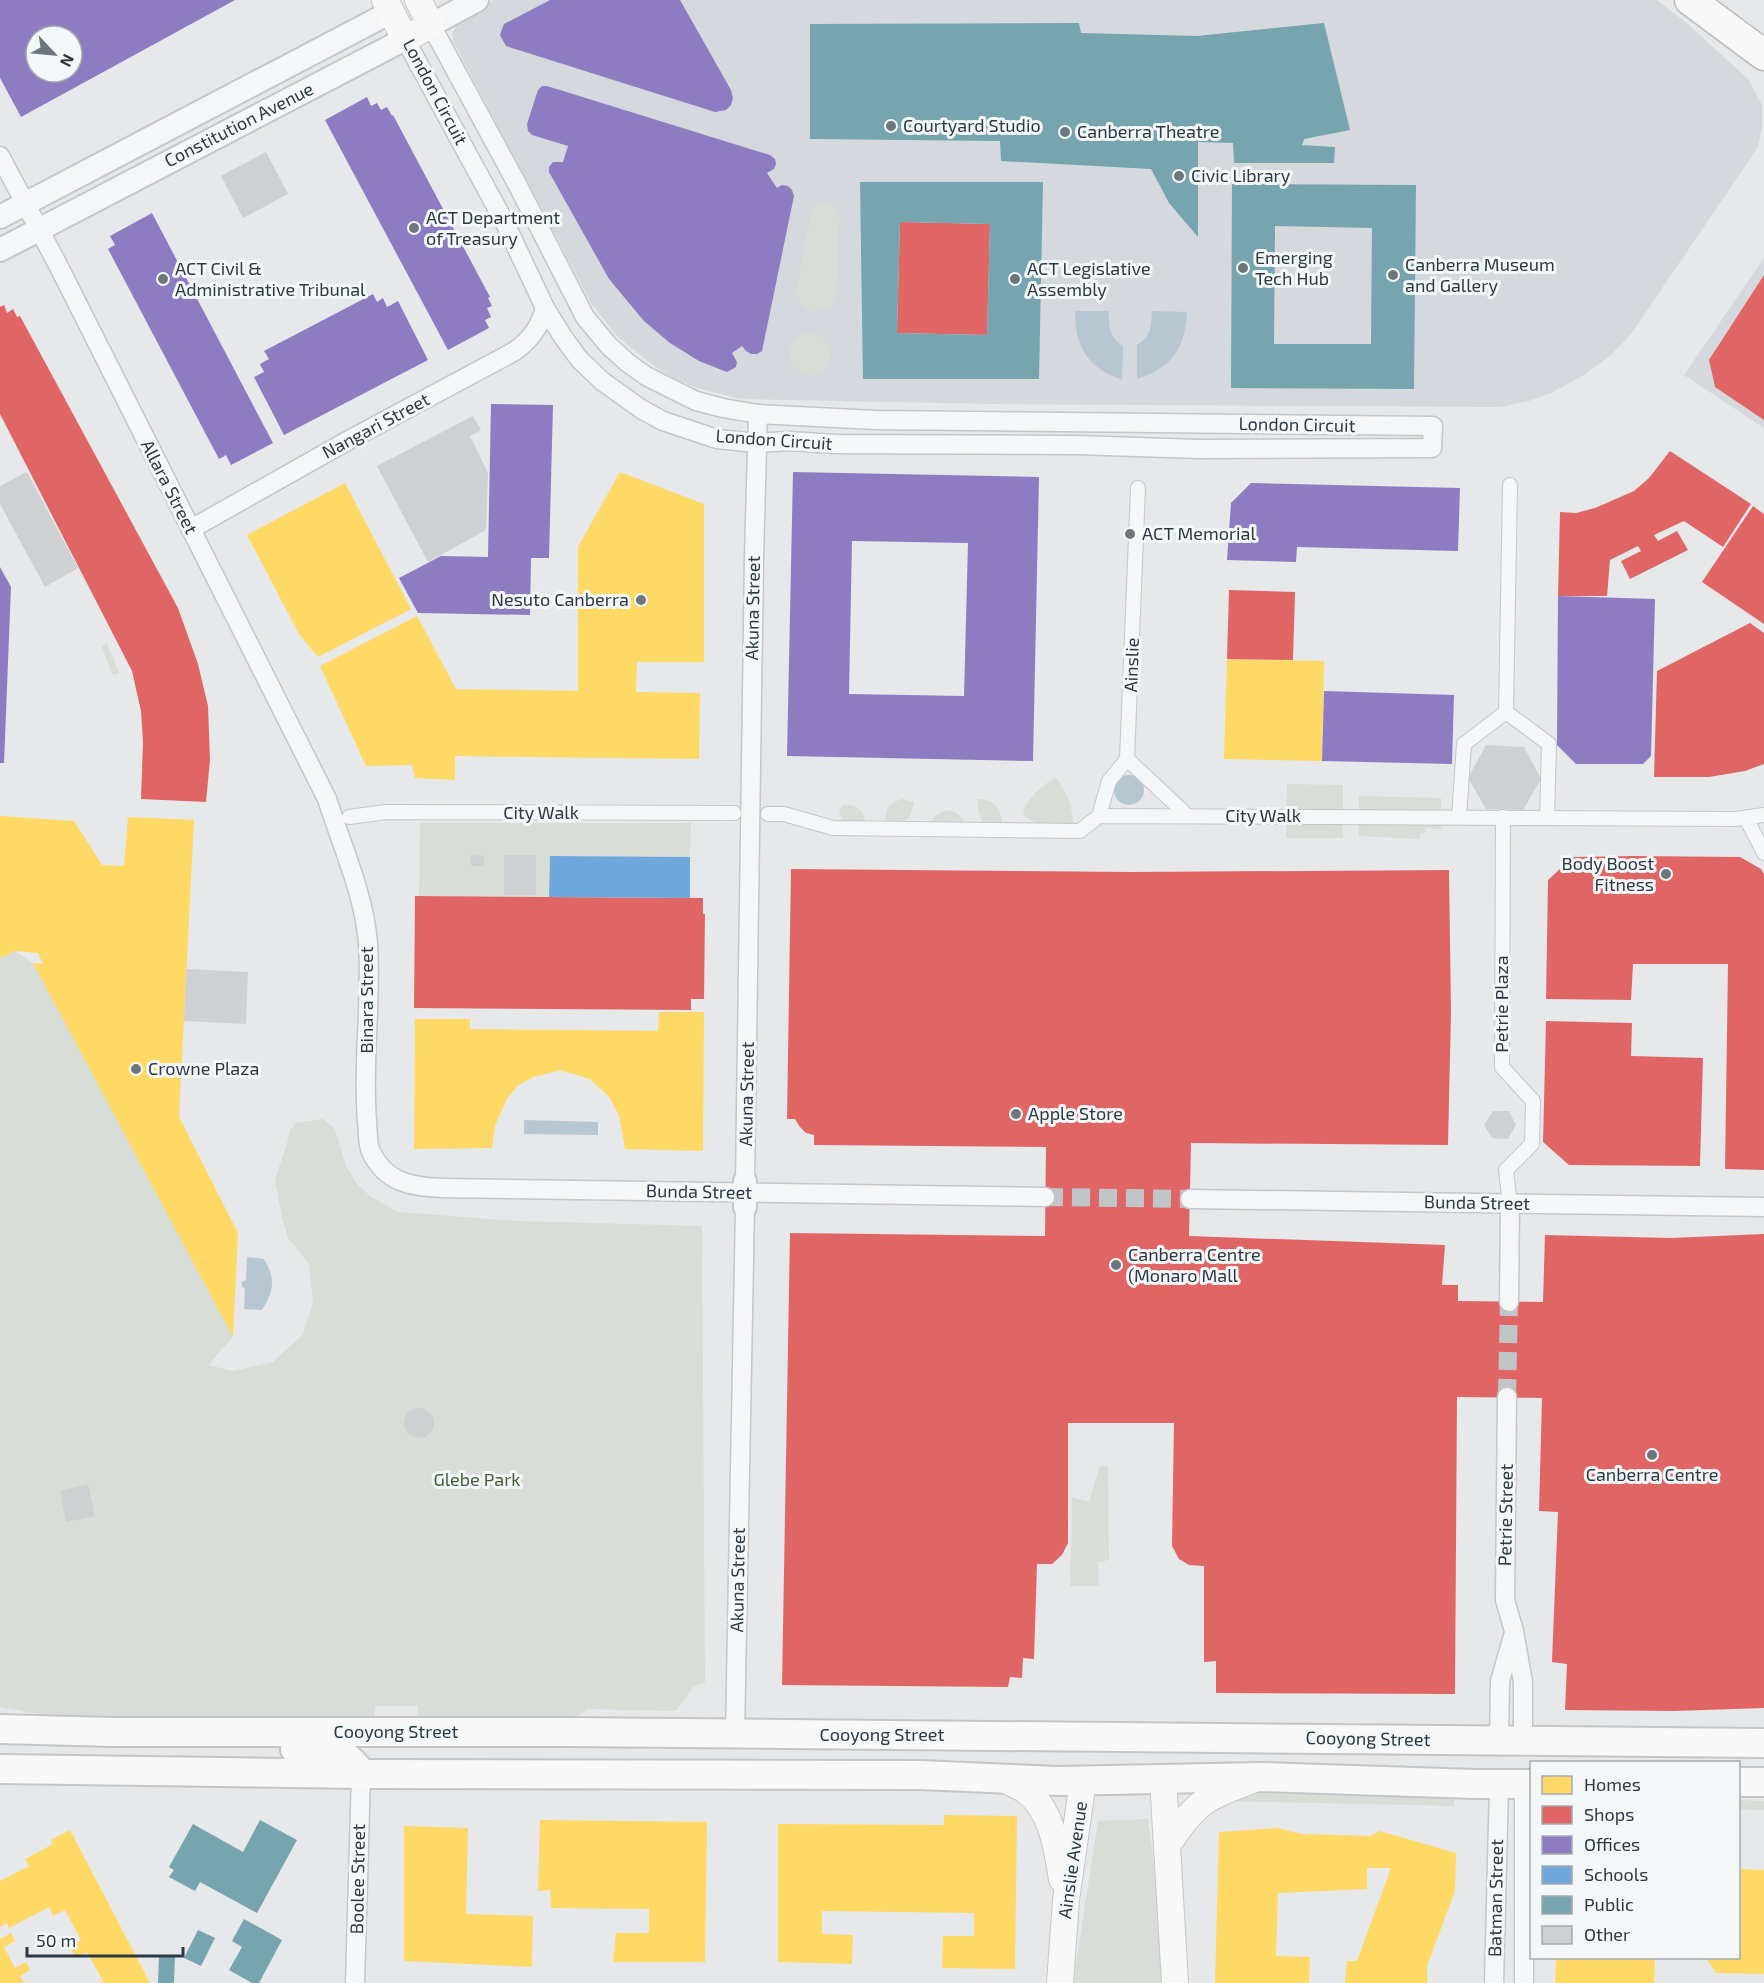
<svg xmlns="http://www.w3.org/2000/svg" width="1764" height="1983" font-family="'Exo 2',sans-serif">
<rect width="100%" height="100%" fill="#e6e8ea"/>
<g fill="#d5d8dd">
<polygon points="494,0 1657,0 1689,25 1749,80 1762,105 1762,128 1758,146 1752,156 1631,334 1611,355 1584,375 1553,392 1529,401 1500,407 1485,407 994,404 741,399 697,388 674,378 654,366 618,337 591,303 453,41 453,32 460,19"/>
<polygon points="1764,258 1764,428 1684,375"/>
</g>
<g fill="#d8ddd7">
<path d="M824,201c8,1 13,5 15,14l-2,81 -8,12 -16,4c-11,-3 -16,-11 -17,-22l15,-78 5,-7z"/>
<circle cx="810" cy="354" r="21"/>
<polygon points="107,643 119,673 113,675 101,646"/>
<path d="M1056,778c12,16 17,29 17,49l-34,-3 -14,-7 -2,-5c7,-15 17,-27 33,-34z"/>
<polygon points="1287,784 1343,785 1343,838 1286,838"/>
<polygon points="1359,796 1441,798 1441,829 1425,828 1425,833 1421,833 1419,839 1359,836"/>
<path d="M903,799l11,3 -4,15 -12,6 -11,-1c-4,-12 3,-20 16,-23z"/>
<path d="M977,799c16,-1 27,11 24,27h-14c-8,-7 -9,-17 -10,-27z"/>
<path d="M844,805c13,-1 22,6 21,20l-22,-2 -4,-14z"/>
<path d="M945,810c9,1 13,3 18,10v4h-28l-3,-4 4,-5z"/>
<polygon points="420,823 691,823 690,857 550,856 549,897 419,896"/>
<polygon points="15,951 33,963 233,1337 208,1365 233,1371 273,1362 303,1334 313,1303 309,1264 288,1238 282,1218 275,1179 287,1144 290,1129 293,1128 295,1123 323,1119 335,1129 346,1166 356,1183 370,1196 398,1212 516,1221 702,1226 705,1682 693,1687 676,1711 588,1709 572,1720 416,1721 418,1706 375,1706 375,1719 56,1717 0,1707 0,958"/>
<polygon points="1100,1466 1108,1466 1109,1560 1098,1562 1099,1586 1070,1586 1072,1497 1089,1502"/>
<polygon points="1241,1793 1454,1797 1454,1806 1230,1801"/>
<polygon points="1739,1800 1764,1801 1764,1810 1739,1809"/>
<polygon points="1148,1819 1166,1956 1165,1983 1073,1983 1098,1821"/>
</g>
<g fill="#b7c7d2">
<path d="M1075,311h34c0,16 0,26 14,35l-1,34c-35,-13 -47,-33 -47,-69z"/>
<path d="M1152,311l35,1c-2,36 -15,56 -50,67v-34c14,-8 14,-19 15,-34z"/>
<circle cx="1129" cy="790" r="15"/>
<polygon points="524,1120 598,1122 598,1135 524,1134"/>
<path d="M247,1257l17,2c12,19 10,32 -2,51l-18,-1 1,-21 -3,-1v-5l4,-2z"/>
</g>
<g fill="#ffd966">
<polygon points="620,472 704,504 704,662 637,662 636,692 700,693 699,759 455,756 455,780 415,778 412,765 366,766 320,666 417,616 457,691 457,689 578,691 578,547"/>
<polygon points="345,483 411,609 318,657 299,634 247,535"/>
<polygon points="1227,659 1324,661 1322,761 1224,759"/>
<polygon points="0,816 74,821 102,865 124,866 128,817 194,820 179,1117 238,1233 233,1337 33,963 43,964 38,953 15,951 0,958"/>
<polygon points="659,1012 704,1012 703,1151 625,1149 619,1115 609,1097 590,1079 560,1070 534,1077 518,1085 506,1100 495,1126 492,1148 414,1149 415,1019 470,1019 470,1029 658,1031"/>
<polygon points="944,1815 1017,1816 1015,1969 942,1968 943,1936 974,1936 974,1913 822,1911 822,1934 853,1935 852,1964 778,1962 778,1824 944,1825"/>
<polygon points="540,1820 707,1822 705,1962 613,1962 616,1933 649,1933 649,1909 551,1908 550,1890 538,1891"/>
<polygon points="404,1826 468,1828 466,1914 533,1916 532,1967 404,1961"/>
<polygon points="1278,1828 1301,1834 1370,1836 1380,1831 1456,1853 1455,1891 1427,1966 1427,1983 1345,1983 1347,1961 1357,1961 1391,1868 1367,1868 1367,1889 1278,1893 1276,1956 1310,1957 1309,1983 1215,1983 1219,1832"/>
<polygon points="70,1830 150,1983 100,1983 103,1981 87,1952 76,1958 70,1946 81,1940 65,1910 53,1916 49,1907 9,1928 7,1923 0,1927 0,1881 29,1866 25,1859 53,1844 51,1840"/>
<polygon points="1738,1869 1764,1870 1764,1974 1716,1973 1706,1958 1738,1958"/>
<polygon points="11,1933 15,1941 4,1947 15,1968 26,1962 30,1970 20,1976 24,1983 0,1983 0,1939"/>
<polygon points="1556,1958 1655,1958 1654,1983 1555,1983"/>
</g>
<g fill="#e06666">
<polygon points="900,222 990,224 987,335 897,333"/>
<polygon points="1764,275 1764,420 1715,387 1709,360"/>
<polygon points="4,305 7,313 13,309 17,317 20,316 178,608 198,664 208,706 210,760 206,802 141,799 143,742 141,711 132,671 0,414 0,307"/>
<polygon points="1670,451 1751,504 1723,547 1684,521 1654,535 1658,541 1677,531 1688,550 1630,579 1621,561 1641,551 1638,546 1610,560 1607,596 1558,596 1560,512 1576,513 1595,508 1634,491 1649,478"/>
<polygon points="1753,506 1764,514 1764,624 1702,582"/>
<polygon points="1229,590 1295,592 1293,660 1227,659"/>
<polygon points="1750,623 1764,633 1764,764 1745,771 1709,777 1654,777 1657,671"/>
<polygon points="1633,856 1740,857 1761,869 1764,874 1764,1170 1725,1169 1728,964 1633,964 1631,1000 1546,999 1548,880 1573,857"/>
<polygon points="791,869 1132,872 1449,870 1451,1013 1448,1145 1191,1143 1189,1236 1445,1245 1442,1285 1458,1285 1458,1301 1543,1302 1545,1235 1671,1238 1764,1234 1764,1708 1674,1711 1565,1710 1567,1664 1552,1662 1558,1512 1539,1511 1542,1398 1457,1397 1455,1694 1216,1693 1216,1661 1204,1662 1204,1566 1189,1565 1179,1559 1172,1546 1174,1423 1068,1423 1068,1543 1062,1555 1052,1564 1037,1564 1034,1659 1023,1658 1022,1678 1010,1677 1008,1687 782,1685 790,1233 1045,1236 1046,1147 814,1145 814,1135 806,1133 800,1127 795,1119 787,1119"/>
<polygon points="415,896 703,898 703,914 705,914 704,999 691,999 691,1010 414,1008"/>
<polygon points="1546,1021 1632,1023 1631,1056 1703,1058 1700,1166 1569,1165 1543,1142"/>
</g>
<g fill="#8e7cc3" fill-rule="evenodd">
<path d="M0,0h235l-214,117 -21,-39zM36,36h36v36h-36z"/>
<polygon points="550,0 680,0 731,90 733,98 731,105 726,110 715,112 506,46 500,35 504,24"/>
<polygon points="542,86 547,86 770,155 775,159 776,164 774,169 767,173 777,188 782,185 788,186 792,190 794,196 762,351 757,354 751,354 746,351 742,346 732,353 737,362 736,367 727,372 699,361 670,343 644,321 609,279 549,172 549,167 553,162 563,162 568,146 532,135 528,131 527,124 538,90"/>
<polygon points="367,97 371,106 377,103 381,110 387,107 392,116 393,115 490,297 488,298 492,306 487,308 491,317 485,320 489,328 448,350 325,120"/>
<polygon points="152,213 273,443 231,465 226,455 219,459 108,249 115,245 110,236"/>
<polygon points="373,294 377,302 383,298 387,307 398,301 428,360 284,435 254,377 264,372 260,364 269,359 264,351"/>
<polygon points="491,404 553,405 549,558 531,558 530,615 418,613 399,578 441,556 488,557"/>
<path d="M793,472l246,5 -6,284 -246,-5zM852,541l116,2 -4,153 -115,-2z"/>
<polygon points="1251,483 1460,488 1458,551 1297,547 1296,562 1227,560 1231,503"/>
<polygon points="0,567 11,587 4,763 0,763"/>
<polygon points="1558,596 1655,599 1651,756 1643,764 1576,764 1557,745"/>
<polygon points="1324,691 1454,695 1452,764 1322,761"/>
</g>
<polygon fill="#6fa8dc" points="550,856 690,857 690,898 549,897"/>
<g fill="#76a5af" fill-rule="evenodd">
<polygon points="1079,23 1081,33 1197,36 1324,23 1350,130 1304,139 1302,145 1335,147 1334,163 1234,163 1233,143 1198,142 1198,237 1169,203 1151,169 1001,161 1000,141 810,139 810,24"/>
<path d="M860,182h183l-4,197h-176zM900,222l90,2 -3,111 -90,-2z"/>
<path d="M1232,184l184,1 -2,204 -183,-1zM1275,226l97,2 -1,116h-97z"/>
<polygon points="260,1820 297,1840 257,1913 200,1882 195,1891 169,1877 174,1870 169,1867 193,1824 243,1852"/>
<polygon points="244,1919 282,1940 259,1983 252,1983 229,1970 242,1947 232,1941"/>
<polygon points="198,1930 215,1938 201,1966 184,1958"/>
<polygon points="159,1956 175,1956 174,1983 158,1983"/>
</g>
<g fill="#ced0d2">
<polygon points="266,152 288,194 243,218 221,176"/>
<polygon points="473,416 481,430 470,436 488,473 486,530 428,562 377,466"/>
<polygon points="27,472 78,568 45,587 0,504 0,486"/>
<polygon points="1486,745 1524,747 1541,779 1523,810 1486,809 1468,778"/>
<polygon points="471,855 484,856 484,866 471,866"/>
<rect x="504" y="855" width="32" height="40"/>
<polygon points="186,969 248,972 246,1024 184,1021"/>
<polygon points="1493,1111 1509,1111 1516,1125 1508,1139 1492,1138 1484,1125"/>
<circle cx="419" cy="1423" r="15"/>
<polygon points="88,1484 95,1516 66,1522 60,1491"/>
</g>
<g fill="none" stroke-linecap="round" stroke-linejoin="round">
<g stroke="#c1c5c8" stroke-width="18" stroke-dasharray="18 9" stroke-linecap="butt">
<polyline points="1045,1197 1190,1199"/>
<polyline points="1507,1397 1509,1302"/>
</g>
<g stroke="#c4c6c8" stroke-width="16">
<g id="pedestrian">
<polyline points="1510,485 1506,712 1549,744 1547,818"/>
<polyline points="1138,488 1127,759 1188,816"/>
<polyline points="768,814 784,814 833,828 1080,831 1099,816 1736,819 1764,815"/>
<polyline points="1099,816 1109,781 1127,759"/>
<polyline points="349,817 386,812 734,813"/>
<polyline points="1459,817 1464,744 1506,712"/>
<polyline points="1503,817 1502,1067 1533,1101 1532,1144 1506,1170 1510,1204"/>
<polyline points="1746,818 1764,853"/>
</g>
</g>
<g stroke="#c4c6c8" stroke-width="21">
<g id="minor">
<polyline points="405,39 505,223 545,308 563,337 580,360 602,381 641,409 663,421 717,439 756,443 788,441 836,444 1076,445 1198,449 1432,448 1433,426 876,420 758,414 723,408 696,401 646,376 628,363 609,346 585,317 517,184 431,25"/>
<path d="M0,156l58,109 269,534c15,47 37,95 41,144 4,59 -6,119 -1,178 1,9 0,22 4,31 15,31 41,35 72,36l602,9"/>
<path d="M191,529l158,-89 166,-89c16,-12 25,-24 30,-43"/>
<polyline points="745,1181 754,557 758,414"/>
<polyline points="1190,1199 1764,1207"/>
<polyline points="1509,1302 1510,1204"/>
<polyline points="1507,1397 1505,1600 1514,1631 1523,1682 1523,1741"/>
<polyline points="735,1734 745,1207"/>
<polyline points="1499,1740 1500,1681 1513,1636"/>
<polyline points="355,1983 361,1774"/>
<polyline points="1494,1983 1499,1784"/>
<polyline points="1524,1983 1524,1784"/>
</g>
</g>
<g stroke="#c4c6c8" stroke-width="26">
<g id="tertiary">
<polyline points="431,25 477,0"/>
<polyline points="0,217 391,12"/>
<polyline points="0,250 405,39"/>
<polyline points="745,1207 745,1181"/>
</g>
</g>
<g stroke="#c4c6c8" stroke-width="28">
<g id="secondary">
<polyline points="385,0 405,39 431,25 418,0"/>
<polyline points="1163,1778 1175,1983"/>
<path d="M1004,1779c7,4 15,7 21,11 27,19 32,59 37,89"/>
<path d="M1167,1846c29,-45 37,-47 85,-66"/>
<polyline points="1060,1983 1066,1900 1083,1781"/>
</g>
</g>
<g stroke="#c3c5c7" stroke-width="32">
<g id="primary">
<polyline points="0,1729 112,1732 568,1732 1764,1743"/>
<path d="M295,1749c28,1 51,-2 66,25"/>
<polyline points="0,1769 361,1774 920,1775 1058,1781 1261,1777 1475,1784 1532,1784"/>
<polyline points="1738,1782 1764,1782"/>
</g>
</g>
<g stroke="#b8bbbe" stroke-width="33">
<polyline id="trunk" points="1690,0 1764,55"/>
</g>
<use href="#pedestrian" stroke="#f5f6f7" stroke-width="14"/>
<use href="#minor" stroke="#f5f6f7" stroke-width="18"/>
<use href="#tertiary" stroke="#f5f6f7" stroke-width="22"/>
<use href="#secondary" stroke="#f8f8f8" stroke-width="26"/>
<use href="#primary" stroke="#f8f8f8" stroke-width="28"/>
<use href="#trunk" stroke="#f8f8f8" stroke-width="30"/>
</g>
<g fill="#6e767d" stroke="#f4f7f8" stroke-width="2">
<circle cx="891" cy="126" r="6"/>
<circle cx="1065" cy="132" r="6"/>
<circle cx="1179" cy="176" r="6"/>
<circle cx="414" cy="228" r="6"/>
<circle cx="1243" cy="268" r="6"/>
<circle cx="1393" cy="275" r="6"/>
<circle cx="163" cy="279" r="6"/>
<circle cx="1015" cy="279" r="6"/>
<circle cx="1130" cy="534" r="6"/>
<circle cx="641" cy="600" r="6"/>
<circle cx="1666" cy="874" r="6"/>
<circle cx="136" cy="1069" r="6"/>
<circle cx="1016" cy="1114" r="6"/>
<circle cx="1116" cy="1265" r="6"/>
<circle cx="1652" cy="1455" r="6"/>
</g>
<g text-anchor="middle" stroke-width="6" stroke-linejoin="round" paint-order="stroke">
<g font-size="18" fill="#2e3842" stroke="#f4f7f8">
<text transform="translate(435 92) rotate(62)" y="6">London Circuit</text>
<text transform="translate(239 125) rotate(-27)" y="6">Constitution Avenue</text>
<text transform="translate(1297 425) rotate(1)" y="6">London Circuit</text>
<text transform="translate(376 426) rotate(-28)" y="6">Nangari Street</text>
<text transform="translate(774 440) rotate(4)" y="6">London Circuit</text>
<text transform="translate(169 487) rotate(63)" y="6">Allara Street</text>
<text transform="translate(753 608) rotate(-89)" y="6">Akuna Street</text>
<text transform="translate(1132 665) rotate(-88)" y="6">Ainslie</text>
<text x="541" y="819">City Walk</text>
<text x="1263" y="822">City Walk</text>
<text transform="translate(367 1000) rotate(-90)" y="6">Binara Street</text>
<text transform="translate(1502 1004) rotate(-90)" y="6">Petrie Plaza</text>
<text transform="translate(747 1094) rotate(-89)" y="6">Akuna Street</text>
<text transform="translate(699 1192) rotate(1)" y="6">Bunda Street</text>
<text transform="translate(1477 1203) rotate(1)" y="6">Bunda Street</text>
<text transform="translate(1506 1515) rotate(-89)" y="6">Petrie Street</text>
<text transform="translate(738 1580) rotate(-89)" y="6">Akuna Street</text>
<text x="396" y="1738">Cooyong Street</text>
<text x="882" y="1741">Cooyong Street</text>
<text transform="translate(1368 1739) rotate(1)" y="6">Cooyong Street</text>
<text transform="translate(1073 1860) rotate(-82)" y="6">Ainslie Avenue</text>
<text transform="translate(358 1879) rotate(-89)" y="6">Boolee Street</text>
<text transform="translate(1496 1898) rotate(-89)" y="6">Batman Street</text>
</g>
<g font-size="18" fill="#2e3842" stroke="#f4f7f8" text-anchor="start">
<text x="903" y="132">Courtyard Studio</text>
<text x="1077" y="138">Canberra Theatre</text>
<text x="1191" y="182">Civic Library</text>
<text x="426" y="224">ACT Department<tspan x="426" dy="21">of Treasury</tspan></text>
<text x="1255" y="264">Emerging<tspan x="1255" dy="21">Tech Hub</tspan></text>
<text x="1405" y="271">Canberra Museum<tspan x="1405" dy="21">and Gallery</tspan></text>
<text x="175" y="275">ACT Civil &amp;<tspan x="175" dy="21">Administrative Tribunal</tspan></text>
<text x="1027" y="275">ACT Legislative<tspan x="1027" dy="21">Assembly</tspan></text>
<text x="1142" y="540">ACT Memorial</text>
<text x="629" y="606" text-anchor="end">Nesuto Canberra</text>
<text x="1654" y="870" text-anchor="end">Body Boost<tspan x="1654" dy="21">Fitness</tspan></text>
<text x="148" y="1075">Crowne Plaza</text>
<text x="1028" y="1120">Apple Store</text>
<text x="1128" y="1261">Canberra Centre<tspan x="1128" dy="21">(Monaro Mall</tspan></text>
<text x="1652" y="1481" text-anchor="middle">Canberra Centre</text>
</g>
<g font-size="18" fill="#465d3c" stroke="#f4f7f8">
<text x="477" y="1486">Glebe Park</text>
</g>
</g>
<rect x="1530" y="1761" width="210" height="198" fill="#f4f7f8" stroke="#a5abaf" stroke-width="1.5"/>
<rect x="1542" y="1776" width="30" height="18" fill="#ffd966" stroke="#a5abaf" stroke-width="1.5"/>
<text x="1584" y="1791" font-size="18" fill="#2e3842">Homes</text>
<rect x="1542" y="1806" width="30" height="18" fill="#e06666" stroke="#a5abaf" stroke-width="1.5"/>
<text x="1584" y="1821" font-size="18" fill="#2e3842">Shops</text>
<rect x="1542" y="1836" width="30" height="18" fill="#8e7cc3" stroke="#a5abaf" stroke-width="1.5"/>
<text x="1584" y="1851" font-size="18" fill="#2e3842">Offices</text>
<rect x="1542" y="1866" width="30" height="18" fill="#6fa8dc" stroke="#a5abaf" stroke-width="1.5"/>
<text x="1584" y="1881" font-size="18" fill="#2e3842">Schools</text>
<rect x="1542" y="1896" width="30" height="18" fill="#76a5af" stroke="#a5abaf" stroke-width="1.5"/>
<text x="1584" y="1911" font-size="18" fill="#2e3842">Public</text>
<rect x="1542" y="1926" width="30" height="18" fill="#ced0d2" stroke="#a5abaf" stroke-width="1.5"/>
<text x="1584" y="1941" font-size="18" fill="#2e3842">Other</text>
<g transform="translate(54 54) rotate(116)"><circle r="28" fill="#f4f7f8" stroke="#a5abaf" stroke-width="1.5"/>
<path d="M0-4.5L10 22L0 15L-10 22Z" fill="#6e767d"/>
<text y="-9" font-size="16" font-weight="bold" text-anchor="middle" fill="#2e3842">N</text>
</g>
<path d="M27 1947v9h156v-9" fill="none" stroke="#2e3842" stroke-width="3"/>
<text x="36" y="1947" font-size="18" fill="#2e3842" stroke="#f4f7f8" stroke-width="4.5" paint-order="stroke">50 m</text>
</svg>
